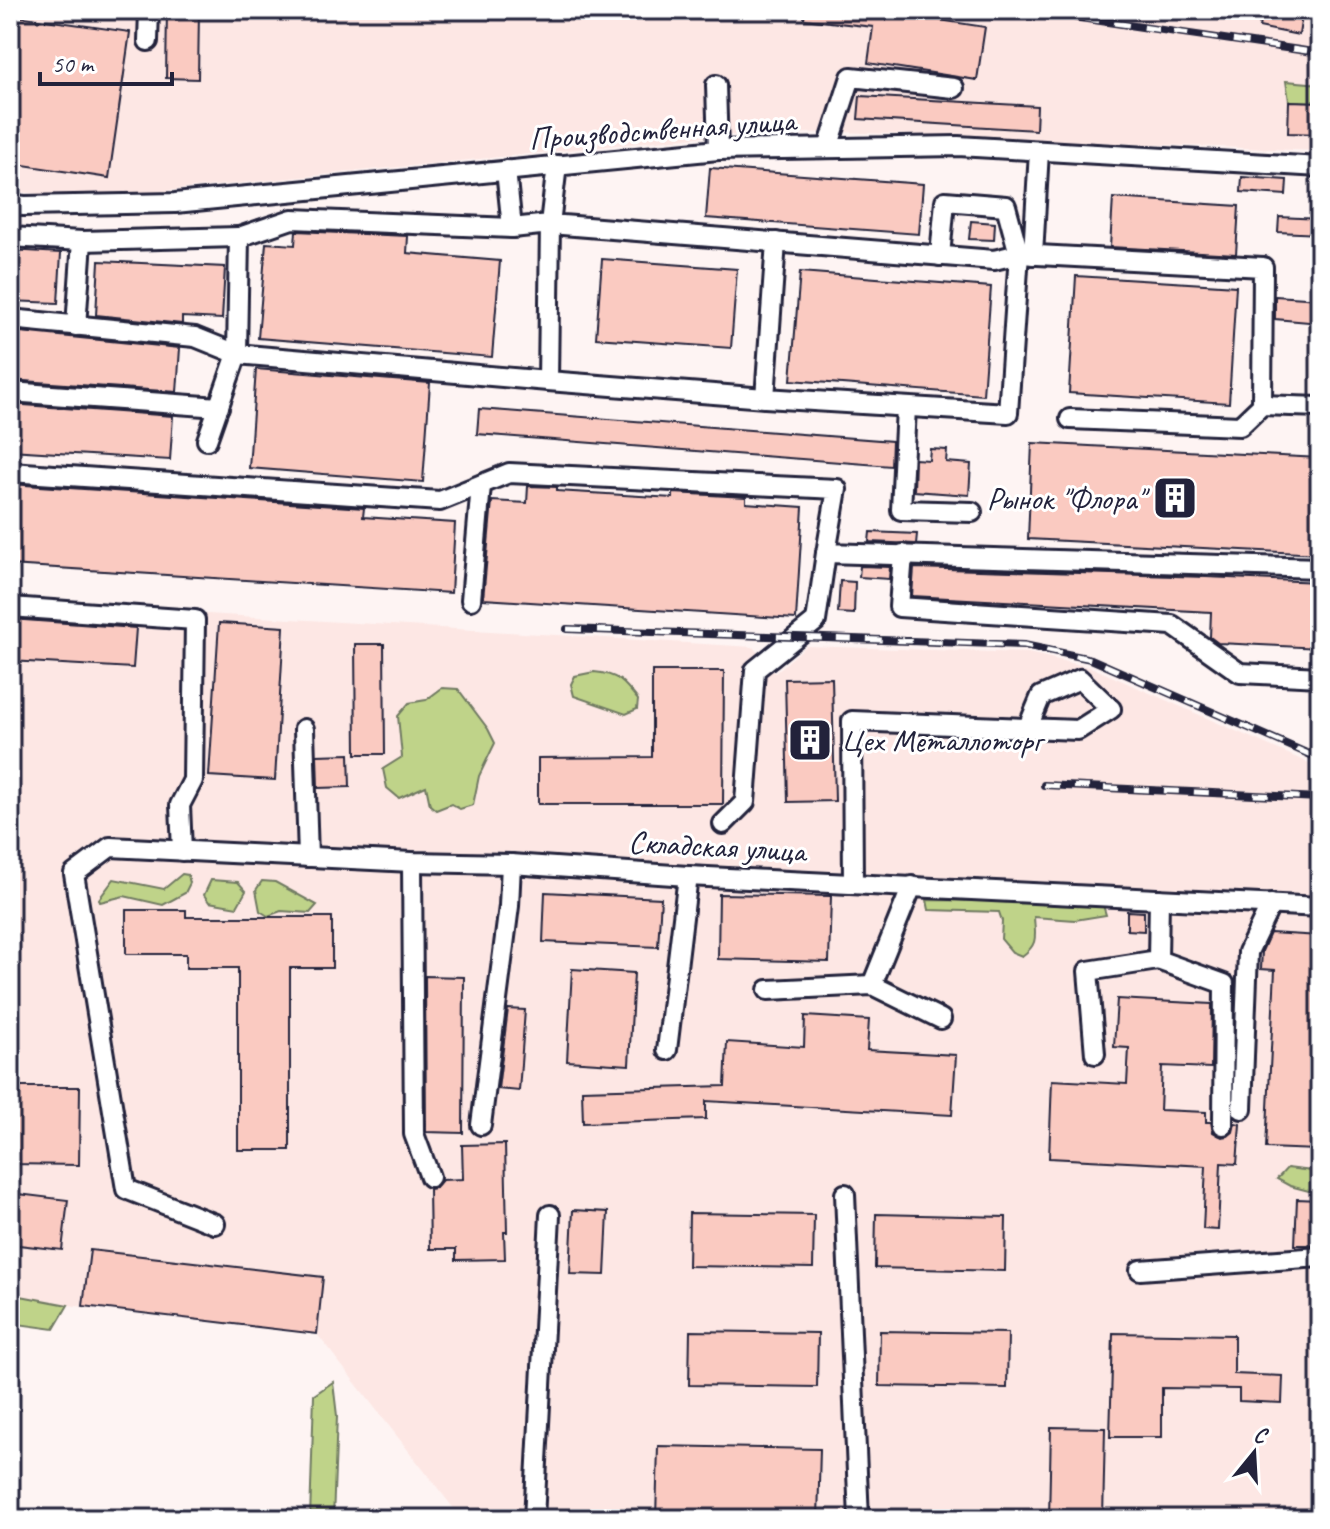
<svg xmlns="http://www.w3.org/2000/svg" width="1330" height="1529" font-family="Caveat,sans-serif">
<rect width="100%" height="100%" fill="#fef4f3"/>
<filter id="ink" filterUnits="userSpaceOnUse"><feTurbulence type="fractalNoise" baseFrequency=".0125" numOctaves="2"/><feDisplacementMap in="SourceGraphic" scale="16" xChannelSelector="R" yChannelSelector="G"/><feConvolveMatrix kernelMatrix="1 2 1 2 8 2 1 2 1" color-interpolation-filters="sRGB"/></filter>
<g filter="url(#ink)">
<g fill="#fde7e4">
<polygon points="10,10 1320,10 1320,151 839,132 706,136 86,199 10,191"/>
<polygon points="10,602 753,647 775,673 806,646 1028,653 1093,668 1320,768 1320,1519 462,1519 317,1334 68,1305 10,1294"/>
</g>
<g fill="#bfd389" stroke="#707a62" stroke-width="2">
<polygon points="1286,81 1320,84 1320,102 1289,101"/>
<path d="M594,672c24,2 30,10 44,28l-1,9 -11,5 -52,-18 -3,-12 4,-8z"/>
<polygon points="442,688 458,689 488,729 495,743 479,776 473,805 460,809 451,804 436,810 430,805 426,786 399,798 387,788 383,769 402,757 398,716 409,703 426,700"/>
<polygon points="182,874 188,875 190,883 185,893 163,905 124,896 100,902 99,899 114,879 164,889"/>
<polygon points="211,880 238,882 246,891 237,907 209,902 204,895"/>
<polygon points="262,881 275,882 317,905 310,913 281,911 268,916 260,911 256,890"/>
<path d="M927,900l175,2 4,13 -31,5 -41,-3c1,19 5,27 -12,39l-10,-4 -11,-13 1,-18 -3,-9 -70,-2z"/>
<polygon points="1287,1168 1320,1172 1320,1194 1290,1186 1277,1179"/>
<polygon points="10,1294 68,1305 54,1329 10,1323"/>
<polygon points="333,1382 337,1416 333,1519 310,1519 314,1395"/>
</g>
<g fill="#facac1" stroke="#22223b" stroke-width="2">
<polygon points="167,10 199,10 198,79 166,78"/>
<polygon points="805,10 875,10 985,27 977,80 868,63 873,27 804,19"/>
<polygon points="1263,10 1277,10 1302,15 1299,35 1259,27"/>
<polygon points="10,15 130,32 109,178 10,163"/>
<polygon points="860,96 1037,106 1036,130 858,119"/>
<polygon points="1289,101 1320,102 1320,134 1288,133"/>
<polygon points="710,168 923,184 919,234 706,218"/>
<polygon points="1242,177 1287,180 1286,195 1241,192"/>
<polygon points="1113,198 1239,206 1236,254 1110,247"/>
<polygon points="1279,217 1320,219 1320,234 1278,232"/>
<polygon points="971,221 995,223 994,240 969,239"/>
<polygon points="296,231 408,236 407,253 500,261 492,357 258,338 266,243 295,245"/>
<polygon points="10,250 61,253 58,303 10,301"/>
<polygon points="602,259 737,269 731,348 596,338"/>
<polygon points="99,261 225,267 222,319 182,317 182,324 96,315"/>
<polygon points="800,272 991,287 983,395 791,380"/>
<polygon points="1076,276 1236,286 1229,403 1069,393"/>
<polygon points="1275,296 1320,299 1320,323 1275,319"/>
<polygon points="10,331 180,348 177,392 10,380"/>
<polygon points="256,369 430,383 423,482 249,468"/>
<polygon points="10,404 173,416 170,460 10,450"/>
<polygon points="479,409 892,441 891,466 477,434"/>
<polygon points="1032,443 1320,458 1320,554 1028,539"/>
<polygon points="930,449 947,450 946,462 971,464 969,495 914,491 915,459 929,460"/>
<polygon points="10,484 364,508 363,517 455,523 451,593 10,565"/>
<polygon points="528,486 557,487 557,491 673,498 673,493 746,497 746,503 803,507 796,619 483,599 492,501 527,503"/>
<polygon points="870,532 917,534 916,544 869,542"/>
<polygon points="860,566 890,567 889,579 859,577"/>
<polygon points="914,568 1206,577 1320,582 1320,648 1218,643 1210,637 1211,612 912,596"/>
<polygon points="840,581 855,582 854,614 838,613"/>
<polygon points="10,619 136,628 133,668 10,661"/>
<polygon points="219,623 284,627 275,780 209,776"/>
<polygon points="355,644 384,644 385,754 356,754"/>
<polygon points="652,671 724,671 723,804 538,804 538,758 652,757"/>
<polygon points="832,678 835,801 788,802 785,679"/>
<polygon points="349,754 350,787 318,788 317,755"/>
<polygon points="545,892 661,898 658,947 543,942"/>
<polygon points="719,894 831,896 829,962 718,959"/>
<polygon points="126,910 186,910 186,917 332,917 332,968 290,968 290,1150 238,1150 238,968 186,968 186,954 126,954"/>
<polygon points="1127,911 1144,912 1144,931 1127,930"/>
<polygon points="1270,933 1320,936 1320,1115 1318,1150 1266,1148 1275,970 1261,969 1262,951"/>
<polygon points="572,969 634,973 629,1065 567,1061"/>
<polygon points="425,976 464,977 463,1133 426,1132"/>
<polygon points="1117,999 1212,1004 1211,1068 1162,1066 1160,1110 1206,1112 1206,1122 1211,1122 1213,1132 1222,1137 1228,1136 1233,1132 1235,1123 1240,1124 1237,1164 1221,1163 1218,1230 1203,1229 1206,1166 1049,1158 1052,1080 1127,1084 1129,1048 1114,1047"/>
<polygon points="508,1009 525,1010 519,1091 498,1089"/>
<polygon points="805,1016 869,1020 867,1050 956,1055 952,1115 706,1101 706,1119 583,1123 582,1090 725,1086 727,1042 804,1047"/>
<polygon points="10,1087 80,1087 79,1165 10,1164"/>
<polygon points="505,1144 507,1232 504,1232 505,1259 456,1260 456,1249 430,1249 429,1189 435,1188 442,1180 463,1179 462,1145"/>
<polygon points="10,1193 68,1200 62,1250 10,1244"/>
<polygon points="1297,1199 1319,1200 1317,1245 1295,1245"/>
<polygon points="573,1210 608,1212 605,1275 570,1274"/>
<polygon points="689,1213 814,1215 813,1268 688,1266"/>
<polygon points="876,1214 1006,1217 1005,1271 875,1268"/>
<polygon points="90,1250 323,1277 317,1334 83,1306"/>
<polygon points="690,1331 818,1333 817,1387 689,1385"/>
<polygon points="880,1331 1008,1333 1007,1388 879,1386"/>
<polygon points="1113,1333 1234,1335 1234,1374 1283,1376 1282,1403 1239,1401 1239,1389 1162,1388 1162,1437 1110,1437"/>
<polygon points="1051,1427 1105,1428 1103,1519 1049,1519"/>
<polygon points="658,1446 820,1449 818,1519 656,1519"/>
</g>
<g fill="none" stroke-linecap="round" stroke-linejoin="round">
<g stroke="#22223b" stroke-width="24">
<g id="minor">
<polyline points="148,41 149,10"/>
<polyline points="716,85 718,150"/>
<polyline points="828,148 851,77 954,88"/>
<polyline points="557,165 550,224 994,260 1019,254 1263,267 1262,405"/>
<polyline points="506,170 512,228 550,224 548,381 765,398"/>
<polyline points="10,204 24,206 175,203 718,150 958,146 1320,167"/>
<polyline points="10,237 82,241 76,326"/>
<polyline points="82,241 239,237"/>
<polyline points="776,242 765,398 1008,413 1019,254 1006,206 945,201 940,256"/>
<polyline points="1033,255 1039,151"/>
<polyline points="10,319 195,337 237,354 548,381"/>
<polyline points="10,392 219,407"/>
<polyline points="906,407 901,510 972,512"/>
<polyline points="1070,419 1240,426 1262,405 1320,407"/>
<polyline points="207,440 237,354 239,237 292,219 512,228"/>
<polyline points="10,472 440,501 509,473 837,489 826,553 1320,568"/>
<polyline points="903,554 899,607 1172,625 1240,673 1320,677"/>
<polyline points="471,600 481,485"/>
<polyline points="10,607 195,620 193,780 180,805 182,851"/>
<polyline points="304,729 308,857"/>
<polyline points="723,824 745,802 755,670 816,621 826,553"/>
<polyline points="412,862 414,1134 430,1177"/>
<polyline points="853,884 852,721 1078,730 1111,709 1080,679 1041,696 1028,727"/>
<polyline points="1158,960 1224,984 1223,1125"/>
<polyline points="872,985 912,886"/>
<polyline points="768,990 872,985 941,1019"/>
<polyline points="667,1050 688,876"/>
<polyline points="1095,1054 1088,971 1158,960 1159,899"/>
<polyline points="1242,1109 1248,952 1271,904"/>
<polyline points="481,1125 509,906 511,864"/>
<polyline points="845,1194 859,1519"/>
<polyline points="215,1224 126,1189 74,874 110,847 412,862 511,864 688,876 1320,907"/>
<polyline points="1140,1270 1320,1257"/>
<polyline points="534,1519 550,1215"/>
</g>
</g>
<use href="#minor" stroke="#fff" stroke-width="18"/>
<g stroke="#22223b" stroke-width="8">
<g id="rail">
<polyline points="1025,10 1320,53"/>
<polyline points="567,629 1024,645 1091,659 1320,759"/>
<polyline points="1044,785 1320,798"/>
</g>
</g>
<use href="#rail" stroke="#fff" stroke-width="5" stroke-dasharray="15" stroke-linecap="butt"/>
</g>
</g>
<defs>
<g id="building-square" transform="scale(2.3)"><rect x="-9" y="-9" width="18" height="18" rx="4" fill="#22223b" stroke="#fff"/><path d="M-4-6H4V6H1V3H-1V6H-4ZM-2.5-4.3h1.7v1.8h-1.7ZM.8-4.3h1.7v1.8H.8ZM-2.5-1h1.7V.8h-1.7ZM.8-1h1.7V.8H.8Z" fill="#fff"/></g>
</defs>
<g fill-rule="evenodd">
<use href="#building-square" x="1175" y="498"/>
<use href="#building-square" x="810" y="740"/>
</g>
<g text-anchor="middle" stroke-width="6" stroke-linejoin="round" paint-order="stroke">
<g font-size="32" fill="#22223b" stroke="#fff">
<text transform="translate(662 129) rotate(-4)" y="11">Производственная улица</text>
<text transform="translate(717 846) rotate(3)" y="11">Складская улица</text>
</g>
<g font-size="32" fill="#22223b" stroke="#fff" text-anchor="end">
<text x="1144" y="509">Рынок "Флора"</text>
<text x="841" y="751" text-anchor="start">Цех Металлоторг</text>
</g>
</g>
<rect width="1330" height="1529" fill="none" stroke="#fff" stroke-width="40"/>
<rect x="20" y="20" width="1290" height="1489" fill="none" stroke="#22223b" stroke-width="3" filter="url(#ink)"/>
<g transform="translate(1254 1453) rotate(18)" stroke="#ffffff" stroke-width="6" paint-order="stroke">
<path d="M0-6L14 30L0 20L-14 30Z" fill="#22223b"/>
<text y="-12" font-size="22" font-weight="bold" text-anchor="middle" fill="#22223b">С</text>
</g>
<path d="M40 72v12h132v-12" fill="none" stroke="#22223b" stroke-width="4"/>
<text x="52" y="72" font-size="24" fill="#22223b" stroke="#ffffff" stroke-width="6" paint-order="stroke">50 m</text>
</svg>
